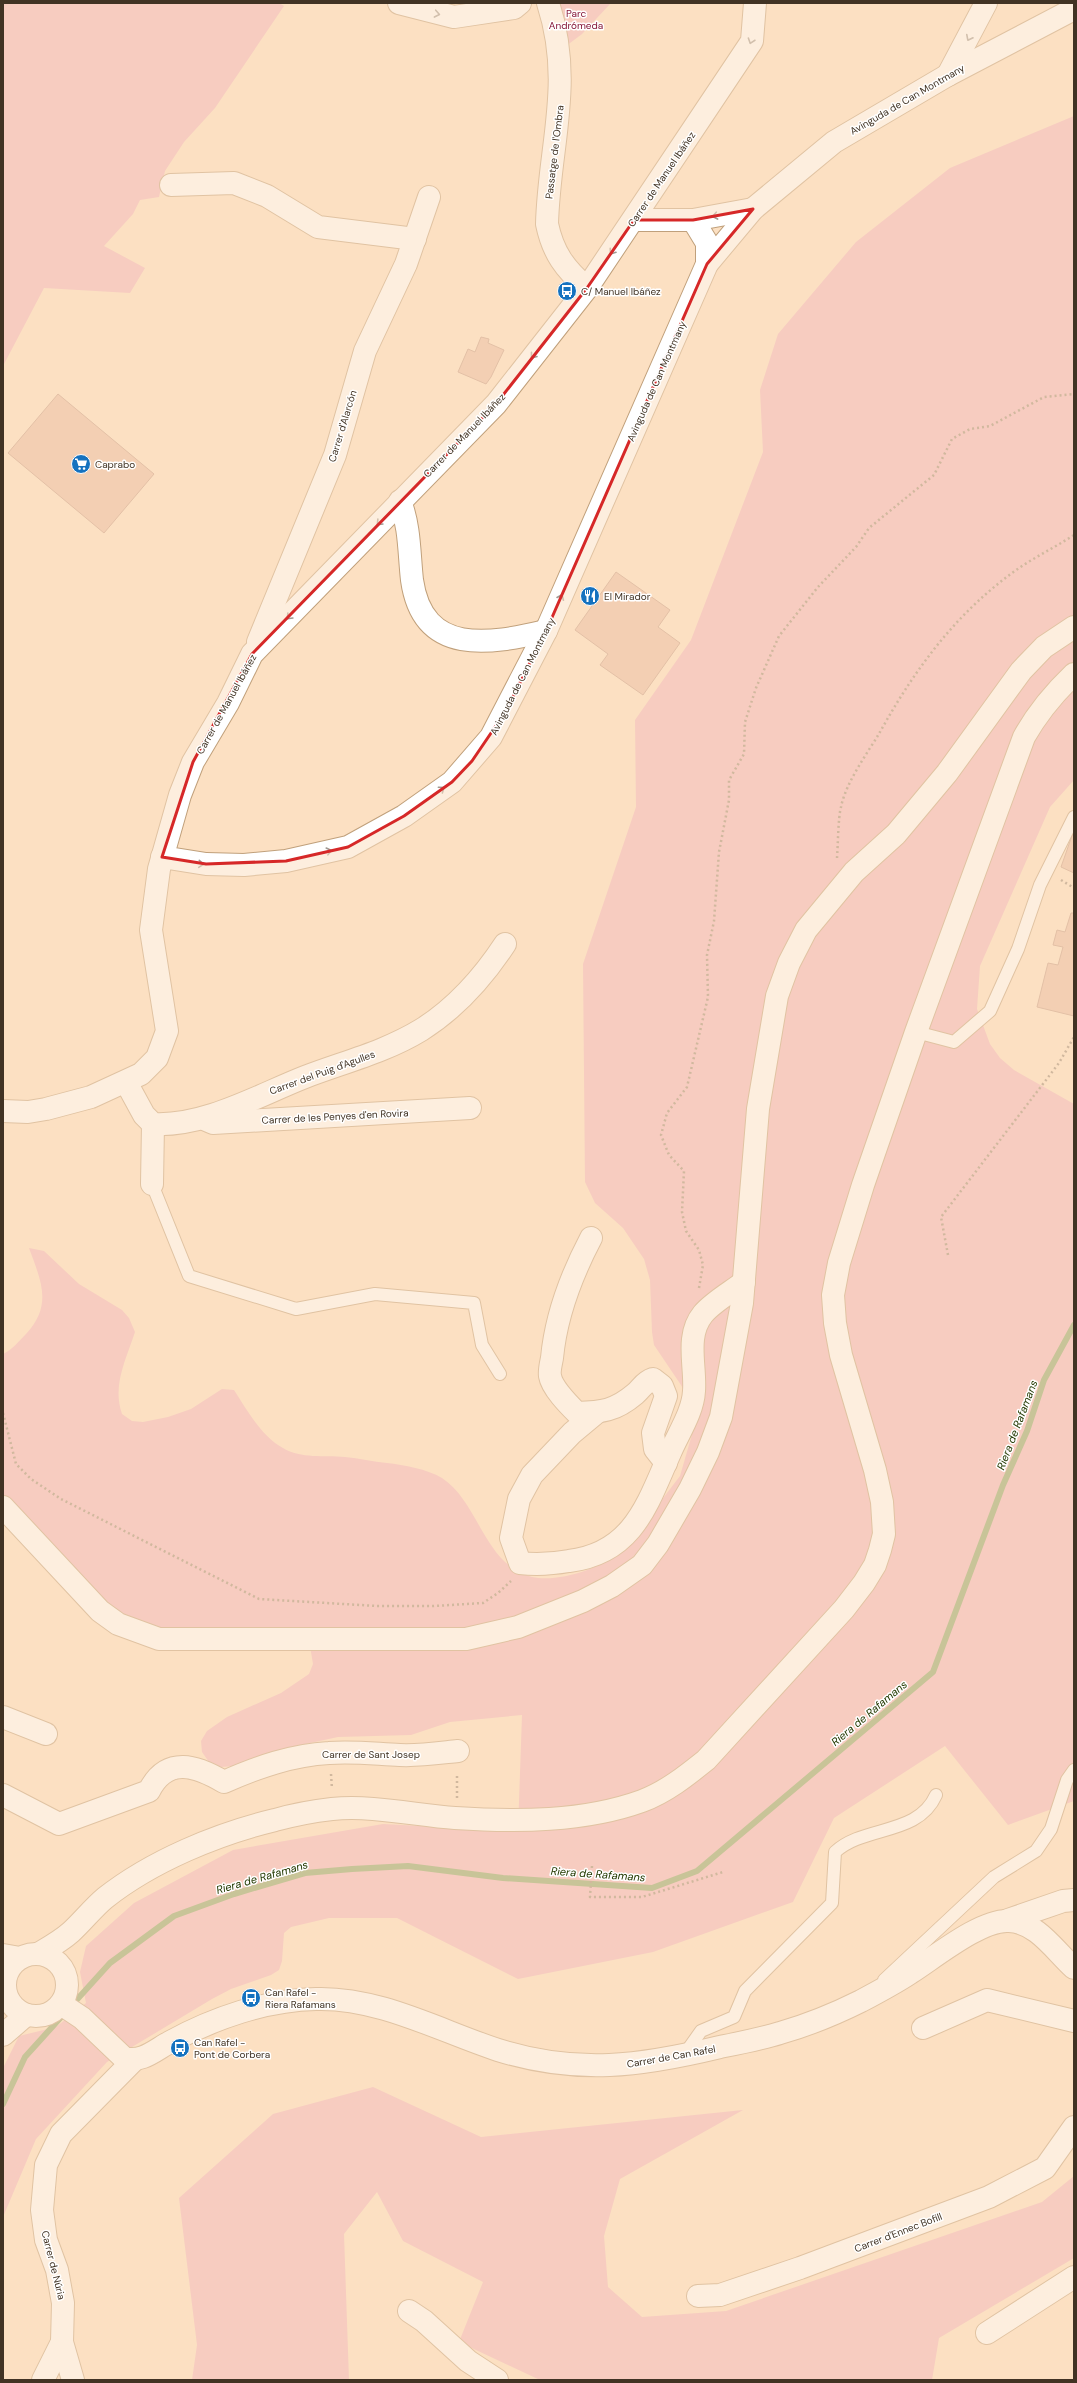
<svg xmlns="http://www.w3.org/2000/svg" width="1077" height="2383" font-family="'DM Sans',sans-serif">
<rect width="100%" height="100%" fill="#fce0c2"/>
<g fill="#f1b4bc">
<polygon points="3,3 279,3 284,6 215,108 184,142 165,171 159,197 140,200 133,214 104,246 145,268 130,293 44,288 3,366"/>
<polygon points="556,3 611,3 582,34 566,46"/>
<path d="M1074,116v664l-24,27 -70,159 -3,43 13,35 10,14 14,12 60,34v697l-66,24 -63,-79 -111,72 -41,84 -140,50 -135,27 -121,-61h-68l-38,9 -7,6 -2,28 -3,9 -8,5 -40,14 -19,10 -105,63 -71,77 -33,78v-149l16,-32 37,-9 30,-24 -6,-31 6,-26 48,-43 99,-53 150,-26 135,7 4,-116 -72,7 -39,13 -73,2 -37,8 -66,21 -14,1 -12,-5 -7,-10 -1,-11 6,-10 20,-14 54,-24 28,-19 4,-10 -3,-18 -200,-16 -107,-111v-165c9,-4 16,-13 23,-20 27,-29 15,-53 3,-86l15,3 35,33 43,26 7,8 6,14c-9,28 -23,53 -13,82l10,7 11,1 25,-5 23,-8 31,-20 12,1c13,20 27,46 49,58 18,11 41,7 62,9 14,1 28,5 42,6 17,2 40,6 55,15 37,24 42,87 90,99 26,6 68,-9 89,-24l59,-77 17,-59 -16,-32 -27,-40 -2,-13 -2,-52 -6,-21 -21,-31 -28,-25 -10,-21 -2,-218 53,-157 -1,-87 56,-80 72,-188 -3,-62 18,-56 78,-92 94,-74z"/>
<polygon points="373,2087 481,2137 743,2110 620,2179 604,2236 608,2287 642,2317 726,2311 1042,2202 1074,2176 1074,2258 939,2338 932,2380 540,2380 459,2342 483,2282 403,2241 377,2192 344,2234 349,2380 192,2380 197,2345 179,2198 273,2114"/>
</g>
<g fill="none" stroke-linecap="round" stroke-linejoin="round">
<polyline stroke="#8aa264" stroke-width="6" points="3,2104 25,2057 110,1963 174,1916 234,1894 305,1873 352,1869 408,1866 503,1878 652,1888 697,1871 933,1672 1003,1485 1027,1431 1044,1380 1074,1325"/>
</g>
<g fill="#e8baa1" stroke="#c69a82">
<polygon points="481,337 489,339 488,343 504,350 491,377 486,384 458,372 468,349 475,352"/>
<polygon points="58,394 154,474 104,533 8,453"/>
<polygon points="616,572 670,610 658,627 680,643 643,695 600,665 608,654 575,630"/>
<polygon points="1074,830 1074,873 1061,867"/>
<polygon points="1071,913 1074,913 1074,1016 1037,1007 1048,963 1058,965 1063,947 1053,945 1057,930 1065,932"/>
</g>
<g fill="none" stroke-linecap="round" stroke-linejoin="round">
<g stroke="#c0a07b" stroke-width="14">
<g id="service">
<polyline points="916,1032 954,1042 990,1011 1018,949 1040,885 1074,817"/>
<polyline points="152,1184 189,1276 296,1309 375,1294 474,1303 482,1345 500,1374"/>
<polyline points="884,1980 994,1877 1036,1851 1051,1829 1067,1780 1074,1770"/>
<path d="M684,2055l17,-24 33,-14 11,-26 87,-88 3,-51c29,-27 83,-16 101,-57"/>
</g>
</g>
<g stroke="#c0a07b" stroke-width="24">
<g id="minor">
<polyline points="399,3 454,17 514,8 520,3"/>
<path d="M548,3c26,80 1,142 -1,221 6,29 18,45 40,64"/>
<polyline points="948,75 986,3"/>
<polyline points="171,185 234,183 267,196 318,227 415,239"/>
<polyline points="634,220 693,220 753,209"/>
<polyline points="693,220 707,243 707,264"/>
<path d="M400,501c10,26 9,52 12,79 11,77 78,64 134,51"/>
<polyline points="258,642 335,455 365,351 406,264 429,197"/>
<polyline points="162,857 206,864 244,865 286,861 348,847 404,816 452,782 491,737 546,631 707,264 753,209 834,142 948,75 1074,9"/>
<path d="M126,1082l18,33 9,9c51,3 106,-29 152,-47 39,-15 80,-25 116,-47 35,-22 61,-51 84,-86"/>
<polyline points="3,1111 28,1112 46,1109 91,1097 141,1074 157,1058 167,1031 151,930 159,869 180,795 193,762 228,703 252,654 496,404 587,288 752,41 755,3"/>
<polyline points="206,1120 213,1123 470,1108"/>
<polyline points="152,1184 153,1124"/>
<path d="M591,1238c-20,38 -35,77 -39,120 -1,5 -3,13 -2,18 2,12 19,29 27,37 25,-1 38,-2 58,-19 7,-6 9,-12 18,-15l9,7 4,10 -13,37 2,16 11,14"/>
<path d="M596,1413l-24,20 -40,42 -13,24 -8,39 9,25c17,2 32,1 49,-2 64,-8 78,-56 101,-108 8,-19 23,-41 24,-62 2,-25 -9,-55 9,-77 10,-12 28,-22 41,-32"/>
<polyline points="3,1717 46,1734"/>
<path d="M3,1795l56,29 90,-33c18,-36 48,-25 75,-9 34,-15 68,-27 105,-29 24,-2 47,1 71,2 19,1 39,-2 58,-4"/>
<polyline points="1008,1920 1063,1901 1074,1900"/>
<polyline points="3,1955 20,1958"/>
<polyline points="3,1982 4,1984"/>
<polyline points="923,2028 987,2000 1074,2021"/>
<polyline points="698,2296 720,2295 800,2268 989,2197 1045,2168 1074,2127"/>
<polyline points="409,2311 424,2321 468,2361 497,2380"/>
<polyline points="987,2333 1074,2277"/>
<polyline points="43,2380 62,2342"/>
<polyline points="73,2380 62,2342 63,2303 57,2270 46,2240 42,2210 46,2165 61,2134 133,2061"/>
</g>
</g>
<g stroke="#c0a07b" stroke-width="24">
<g id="tertiary">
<polyline points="3,1507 100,1611 118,1624 159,1639 466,1639 518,1627 583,1601 612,1586 642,1565 658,1544 690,1489 708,1452 721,1417 742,1303 758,1109 777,996 789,963 806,930 854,872 896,834 947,773 1021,671 1044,647 1074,627"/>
<circle cx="36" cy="1985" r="31"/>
<path d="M38,1954c12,-7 23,-13 33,-22 12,-11 22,-24 34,-34 47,-37 112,-64 170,-78 18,-5 39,-9 57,-11 40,-4 83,6 123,9 61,4 129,4 187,-17 24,-9 44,-25 64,-41l138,-151 20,-26 11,-18 5,-15 4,-16 -2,-32 -7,-32 -34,-115 -6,-32 -2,-28 6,-32 24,-78 53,-153 108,-295c14,-25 29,-43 50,-63"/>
<path d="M61,2004l21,14 42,40c18,5 31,-8 46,-16 44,-24 96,-42 146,-43 63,-2 124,32 182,51 80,25 143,16 222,-3 20,-4 41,-8 60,-14 28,-8 55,-19 81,-32 17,-9 34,-18 49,-28 24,-15 71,-54 99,-52 28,1 46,30 65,47"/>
<polyline points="3,2035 26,2015"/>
</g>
</g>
<g stroke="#9d8872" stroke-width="2.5" stroke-dasharray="2 3" stroke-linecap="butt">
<path d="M837,858c1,-12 1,-40 4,-51 5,-25 26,-53 39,-75 36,-65 79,-123 142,-166 17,-11 35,-20 52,-31"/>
<polyline points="1061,880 1074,888"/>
<polyline points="948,1255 941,1217 1059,1063 1074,1037"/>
<polyline points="699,1288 703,1265 699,1250 686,1231 682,1212 684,1171 669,1155 661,1135 667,1113 687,1087 708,997 707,955 714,921 719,852 729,800 729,780 744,754 745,722 756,688 779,636 818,587 856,547 869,528 934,475 952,439 970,429 990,426 1044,397 1074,394"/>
<polyline points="3,1413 16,1464 31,1479 61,1499 259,1599 377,1606 434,1606 483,1603 498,1593 511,1581"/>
<polyline points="331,1774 332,1789"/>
<polyline points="457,1798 457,1773"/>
<polyline points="592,1866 590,1897 642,1897 723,1872"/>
</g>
<use href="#service" stroke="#fff" stroke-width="12"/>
<use href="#minor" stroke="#fff" stroke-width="22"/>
<use href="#tertiary" stroke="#fff" stroke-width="22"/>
</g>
<defs><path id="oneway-chevron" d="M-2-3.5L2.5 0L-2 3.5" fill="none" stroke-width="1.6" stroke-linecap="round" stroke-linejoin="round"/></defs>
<g stroke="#a09992">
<use href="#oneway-chevron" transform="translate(437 14) rotate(11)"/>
<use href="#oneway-chevron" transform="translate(969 38) rotate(117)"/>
<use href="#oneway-chevron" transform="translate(751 41) rotate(109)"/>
<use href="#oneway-chevron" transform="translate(715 216) rotate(169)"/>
<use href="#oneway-chevron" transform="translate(612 252) rotate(124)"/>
<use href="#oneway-chevron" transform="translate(533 356) rotate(128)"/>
<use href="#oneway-chevron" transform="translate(379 523) rotate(134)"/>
<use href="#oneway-chevron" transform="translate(561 597) rotate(-67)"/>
<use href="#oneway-chevron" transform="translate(289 617) rotate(134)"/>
<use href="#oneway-chevron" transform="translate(442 789) rotate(-35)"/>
<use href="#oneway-chevron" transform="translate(329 851) rotate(-14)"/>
<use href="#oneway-chevron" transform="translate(201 864) rotate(5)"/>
</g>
<path d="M0 0H1077V2383H0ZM753,209l-46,55 -157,358 -44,89 -34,50 -20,21 -48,34 -56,31 -62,14 -80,3 -44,-7 31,-95 59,-108 244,-250 91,-116 47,-68h59z" fill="#fce0c2" fill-opacity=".55" fill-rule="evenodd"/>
<path fill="none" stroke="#d62828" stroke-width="3" stroke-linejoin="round" d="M753,209l-46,55 -157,358 -44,89 -34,50 -20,21 -48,34 -56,31 -62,14 -80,3 -44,-7 31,-95 59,-108 244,-250 91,-116 47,-68h59z"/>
<defs>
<g id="bus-disc" transform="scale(1)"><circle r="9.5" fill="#1572bf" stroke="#fff"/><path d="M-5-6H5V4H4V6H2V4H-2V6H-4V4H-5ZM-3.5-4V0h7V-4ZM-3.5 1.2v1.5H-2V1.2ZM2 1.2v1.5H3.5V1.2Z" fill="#fff"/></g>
<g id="supermarket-disc" transform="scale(1)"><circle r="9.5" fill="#1572bf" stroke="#fff"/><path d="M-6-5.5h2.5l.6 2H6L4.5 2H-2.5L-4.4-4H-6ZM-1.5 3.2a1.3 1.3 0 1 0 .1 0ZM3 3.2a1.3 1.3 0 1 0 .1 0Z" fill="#fff"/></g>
<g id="restaurant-disc" transform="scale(1)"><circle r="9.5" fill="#1572bf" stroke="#fff"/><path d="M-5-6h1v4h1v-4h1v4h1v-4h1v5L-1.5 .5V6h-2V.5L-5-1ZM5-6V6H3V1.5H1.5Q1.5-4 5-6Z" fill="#fff"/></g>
</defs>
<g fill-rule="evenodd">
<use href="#bus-disc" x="567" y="291"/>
<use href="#supermarket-disc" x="81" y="464"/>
<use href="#restaurant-disc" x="590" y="596"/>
<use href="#bus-disc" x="251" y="1998"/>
<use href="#bus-disc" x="180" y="2048"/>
</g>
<g text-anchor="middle" stroke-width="3" stroke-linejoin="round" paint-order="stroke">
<g font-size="10" fill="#841537" stroke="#fff">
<text x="576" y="17">Parc<tspan x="576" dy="12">Andrómeda</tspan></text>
</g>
<g font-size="10" fill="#413324" stroke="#fff">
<text transform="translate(907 99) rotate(-30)" y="4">Avinguda de Can Montmany</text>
<text transform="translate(554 152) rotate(-83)" y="4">Passatge de l'Ombra</text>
<text transform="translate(661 179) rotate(-56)" y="4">Carrer de Manuel Ibáñez</text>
<text transform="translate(656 381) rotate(-66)" y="4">Avinguda de Can Montmany</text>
<text transform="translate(342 426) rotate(-73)" y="4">Carrer d'Alarcón</text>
<text transform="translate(464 435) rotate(-46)" y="4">Carrer de Manuel Ibáñez</text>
<text transform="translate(522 676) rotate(-63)" y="4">Avinguda de Can Montmany</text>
<text transform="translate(226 704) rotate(-61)" y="4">Carrer de Manuel Ibáñez</text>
<text transform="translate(322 1072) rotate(-20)" y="4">Carrer del Puig d'Agulles</text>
<text transform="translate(335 1116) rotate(-3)" y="4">Carrer de les Penyes d'en Rovira</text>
<text x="371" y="1758">Carrer de Sant Josep</text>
<text transform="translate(671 2056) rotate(-10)" y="4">Carrer de Can Rafel</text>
<text transform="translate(898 2232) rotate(-21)" y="4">Carrer d'Ennec Bofill</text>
<text transform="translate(54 2265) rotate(76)" y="4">Carrer de Núria</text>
</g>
<g font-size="10" fill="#413324" stroke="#fff" text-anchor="start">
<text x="581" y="295">C/ Manuel Ibáñez</text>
<text x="95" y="468">Caprabo</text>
<text x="604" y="600">El Mirador</text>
<text x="265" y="1996">Can Rafel -<tspan x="265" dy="12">Riera Rafamans</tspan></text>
<text x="194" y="2046">Can Rafel -<tspan x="194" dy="12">Pont de Corbera</tspan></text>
</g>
<g font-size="11" font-style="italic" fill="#223900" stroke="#fff">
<text transform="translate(1017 1425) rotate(-69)" y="4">Riera de Rafamans</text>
<text transform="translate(869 1713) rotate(-40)" y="4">Riera de Rafamans</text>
<text transform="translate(598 1874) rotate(4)" y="4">Riera de Rafamans</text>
<text transform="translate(262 1877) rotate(-16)" y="4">Riera de Rafamans</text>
</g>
</g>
<rect width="1077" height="2383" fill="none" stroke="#413324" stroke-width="8"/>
</svg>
